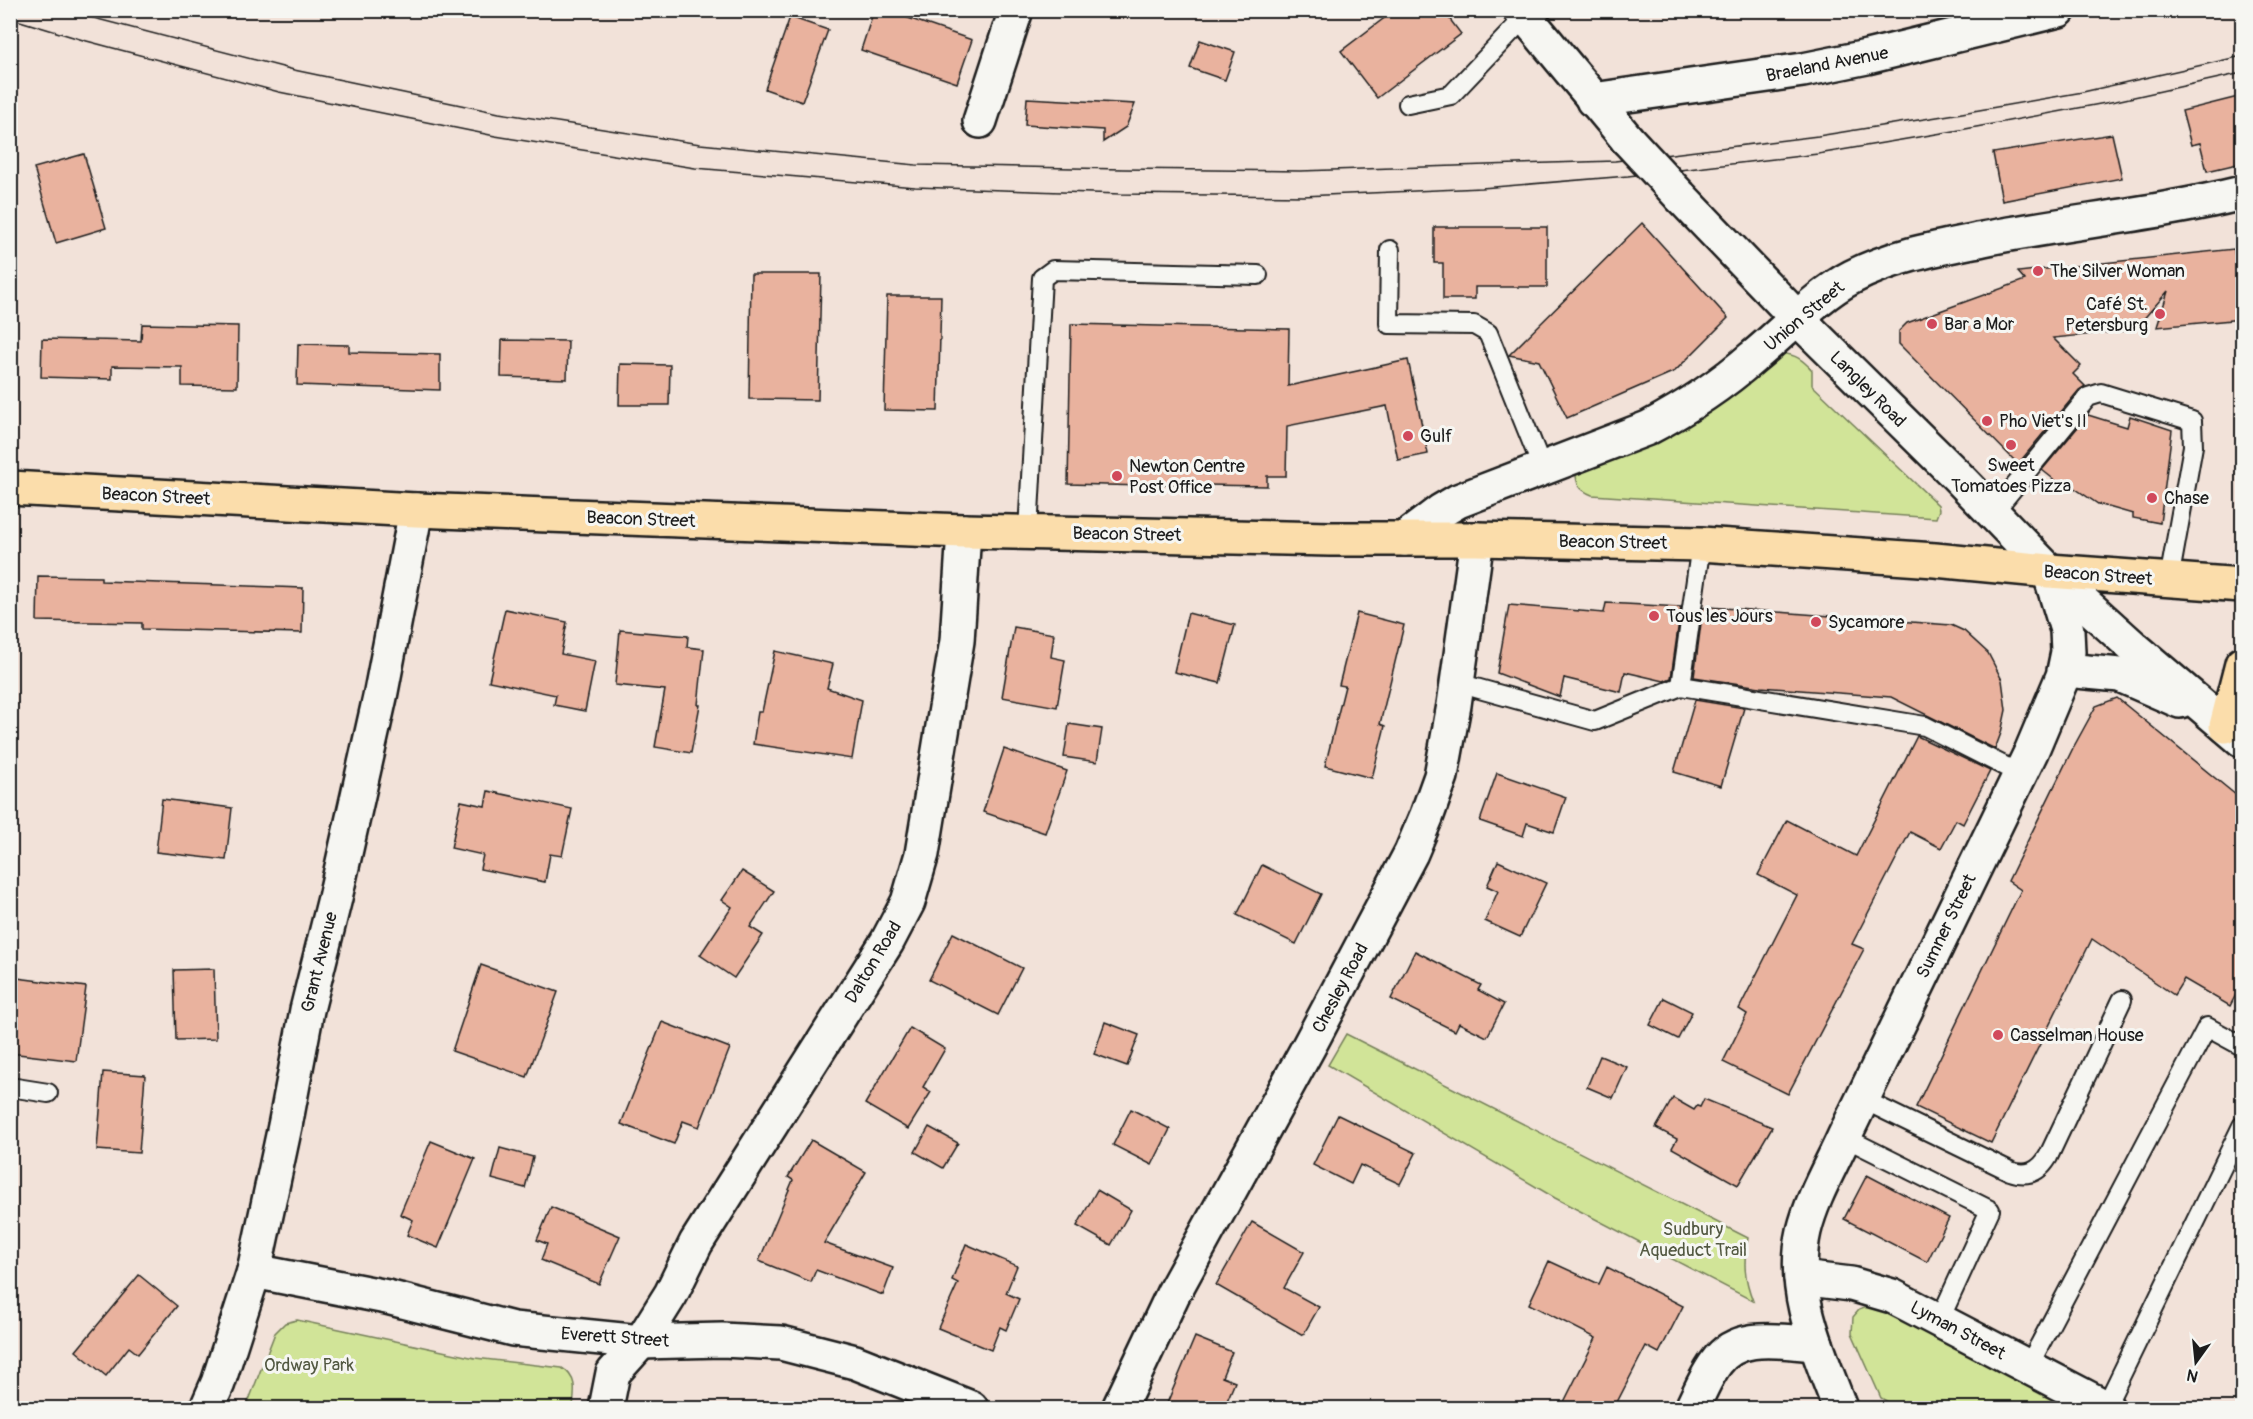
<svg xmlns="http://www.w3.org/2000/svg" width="2253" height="1419" font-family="Pangolin,sans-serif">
<rect width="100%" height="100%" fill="#f2e2d9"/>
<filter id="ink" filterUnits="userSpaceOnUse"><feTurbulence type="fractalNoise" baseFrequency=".0167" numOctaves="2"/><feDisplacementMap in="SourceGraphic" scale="12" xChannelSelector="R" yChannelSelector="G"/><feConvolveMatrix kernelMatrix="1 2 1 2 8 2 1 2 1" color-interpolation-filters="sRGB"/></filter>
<g filter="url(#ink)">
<g fill="#d1e498" stroke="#76805a" stroke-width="1.5">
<path d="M1781,353c15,2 21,6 31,17v15l126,120 1,5 -3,8 -344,-23c-13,-5 -17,-12 -16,-26z"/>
<path d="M1346,1034l402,204c-5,24 -4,40 5,63l-198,-103 -227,-133z"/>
<polygon points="1867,1307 1891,1311 2077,1408 1899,1408 1881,1398 1852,1333 1853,1317 1859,1310"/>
<path d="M297,1320l178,38 87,10c15,9 13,22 11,38l-4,2h-323l29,-75 10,-10z"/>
</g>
<g fill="#e9b29e" stroke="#1c1c1c" stroke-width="1.5">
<polygon points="874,10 885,10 972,40 957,83 861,50"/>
<polygon points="1395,10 1443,10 1461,34 1377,98 1341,51"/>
<polygon points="790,17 828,30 802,102 765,89"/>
<polygon points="1200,40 1235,52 1225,80 1190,68"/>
<polygon points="2242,96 2242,163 2207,171 2200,143 2191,145 2182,111"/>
<polygon points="1027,98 1135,104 1126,127 1103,142 1103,130 1025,125"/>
<polygon points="2112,134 2122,178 2002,201 1993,153"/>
<polygon points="84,154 106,228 56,243 34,168"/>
<polygon points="1642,223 1728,318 1675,371 1567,418 1539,361 1509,355"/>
<polygon points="1434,227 1547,227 1547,287 1475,287 1475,299 1443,299 1443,263 1434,263"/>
<polygon points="2234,249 2242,319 2157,327 2168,291 2134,330 2053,338 2081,366 2073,374 2085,386 2079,390 2018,464 1899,344 1899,331 1907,323 2025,280 2018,272"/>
<polygon points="751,274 821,274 818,400 749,399"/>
<polygon points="887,296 941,296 938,411 884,410"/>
<polygon points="142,324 238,326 237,387 182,386 182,367 112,366 112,379 41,377 42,339 141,341"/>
<polygon points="1071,324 1289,329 1288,386 1408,360 1428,454 1398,460 1387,406 1287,426 1286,476 1267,476 1267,486 1144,484 1144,486 1068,484"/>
<polygon points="502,340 568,341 567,379 501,377"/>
<polygon points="298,344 349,345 349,352 440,354 440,390 297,385"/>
<polygon points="620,364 670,365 669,405 619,405"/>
<polygon points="2088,415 2127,427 2130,416 2172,430 2160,523 2133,518 2133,514 2098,504 2064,481 2061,485 2042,470"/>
<polygon points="38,576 101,577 101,581 303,588 302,633 142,629 142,623 37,621"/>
<polygon points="1606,603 1681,607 1671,678 1664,681 1625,672 1621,692 1564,678 1560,697 1497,673 1509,605 1604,613"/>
<polygon points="1710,607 1951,625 1964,631 1988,653 2002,680 2006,710 2001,733 1995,749 1891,697 1760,687 1694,677 1703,608"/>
<polygon points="505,609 567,622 561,654 595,661 585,711 554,705 556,695 489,681"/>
<polygon points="1188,613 1235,625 1220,683 1174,672"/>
<polygon points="1357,613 1404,625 1380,724 1385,726 1372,778 1325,766 1345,686 1339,685"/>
<polygon points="1014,627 1054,634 1051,657 1065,660 1057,707 1002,697"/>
<polygon points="620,630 688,636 687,647 704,649 698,705 700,705 691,753 655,747 665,690 615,685"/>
<polygon points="775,651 833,664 827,688 862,700 852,759 753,744 758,712 762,712"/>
<polygon points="2117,698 2242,800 2242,983 2230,1006 2184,979 2174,995 2092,939 1991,1143 1916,1107 2021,890 2008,881 2073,748 2096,706"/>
<polygon points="1695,700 1744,708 1721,786 1674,772"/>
<polygon points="1069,724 1102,729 1097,762 1064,757"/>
<polygon points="1917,736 1990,771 1963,824 1956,820 1941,848 1910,832 1852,944 1864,949 1788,1094 1723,1062 1747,1014 1739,1009 1797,895 1758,875 1787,820 1856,856"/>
<polygon points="1004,749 1067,771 1045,833 983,812"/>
<polygon points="1497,773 1566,797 1554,832 1527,823 1523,836 1480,821"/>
<polygon points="488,791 572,809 562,856 550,854 545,882 480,869 483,855 451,848 461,801 485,806"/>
<polygon points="162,799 232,808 226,860 156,852"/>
<polygon points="1498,861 1546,883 1520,937 1485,921 1498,891 1487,886"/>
<polygon points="1262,865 1321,894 1296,944 1237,915"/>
<polygon points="742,871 774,891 750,927 763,935 734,978 700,955 732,907 722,900"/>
<polygon points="953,933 1022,968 998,1015 929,980"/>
<polygon points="1415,951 1481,985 1478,990 1504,1004 1487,1037 1459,1023 1455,1031 1391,999"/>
<polygon points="481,965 558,992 527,1077 452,1051"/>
<polygon points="214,969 216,1039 176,1040 174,970"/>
<polygon points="17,978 86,987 76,1061 10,1053 10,1024"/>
<polygon points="1664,998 1692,1012 1678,1039 1650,1025"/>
<polygon points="662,1022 730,1048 699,1127 683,1121 674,1144 621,1124"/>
<polygon points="1105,1022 1139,1035 1127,1066 1094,1054"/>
<polygon points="910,1028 945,1049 923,1087 931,1092 908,1129 865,1104"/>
<polygon points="1600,1056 1627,1067 1613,1098 1587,1087"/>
<polygon points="103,1072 145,1075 139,1153 97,1150"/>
<polygon points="1673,1098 1694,1110 1697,1106 1700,1107 1704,1099 1772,1127 1738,1185 1672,1148 1677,1139 1656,1128"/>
<polygon points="1131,1109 1170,1129 1152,1165 1113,1145"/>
<polygon points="1338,1115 1416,1153 1400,1184 1360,1165 1351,1184 1313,1165"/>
<polygon points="929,1127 958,1143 943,1168 915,1152"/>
<polygon points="811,1140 866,1172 824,1243 893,1268 883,1295 816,1270 811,1282 759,1261 793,1180 788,1177"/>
<polygon points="431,1141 475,1159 438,1248 407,1235 413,1220 400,1214"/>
<polygon points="500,1148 533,1157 525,1188 492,1179"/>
<polygon points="1867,1175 1949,1218 1927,1262 1844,1219"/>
<polygon points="1097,1190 1131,1210 1111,1245 1077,1226"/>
<polygon points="551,1207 620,1236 599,1284 541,1260 547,1244 537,1240"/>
<polygon points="1252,1222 1304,1252 1284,1288 1319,1307 1303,1335 1216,1285"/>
<polygon points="966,1244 1017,1266 1006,1293 1019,1299 1006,1330 1000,1327 991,1350 938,1328 958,1283 952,1280"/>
<polygon points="1549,1261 1599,1284 1607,1267 1683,1306 1659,1353 1646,1346 1614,1408 1561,1408 1596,1338 1529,1304"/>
<polygon points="139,1275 177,1306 138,1354 129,1347 106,1376 76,1351"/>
<polygon points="1195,1337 1232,1352 1222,1377 1235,1382 1224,1408 1165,1408"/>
</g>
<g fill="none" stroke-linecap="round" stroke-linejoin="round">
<g stroke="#1c1c1c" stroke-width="22">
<g id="service">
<polyline points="1408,104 1451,95 1525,17"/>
<polyline points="1390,250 1389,324 1474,325 1488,333 1542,467"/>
<polyline points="1992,514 2088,397 2101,393 2192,421 2193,446 2169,580"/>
<polyline points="1028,532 1042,278 1053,270 1258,275"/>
<polyline points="1458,683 1595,721 1681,686 1925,726 2020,774"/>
<polyline points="1681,686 1701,544"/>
<polyline points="10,1087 48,1093"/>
<path d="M1862,1099l148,72c17,6 29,1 38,-14l74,-157"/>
<polyline points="1844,1137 1990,1210 1940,1319"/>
<polyline points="2028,1367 2207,1027 2242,1046"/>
<polyline points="2105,1408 2242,1126"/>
</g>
</g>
<g stroke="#1c1c1c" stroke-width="38">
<g id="minor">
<polyline points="1593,100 1803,70 1867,57 2059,10"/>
<polyline points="980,121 1016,10"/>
<path d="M1404,539l37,-28 17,-10 190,-73c38,-20 72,-42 105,-71 31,-25 64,-62 99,-80 40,-21 86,-29 131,-38 86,-17 174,-25 259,-46"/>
<polyline points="254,1271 387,1297 513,1329 641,1342 722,1340 781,1343 855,1362 971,1408"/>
<polyline points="1801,1278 1851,1284 1892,1296 2107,1408"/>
<polyline points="606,1408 613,1373 641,1342 671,1294 696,1243 887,942 908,902 922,854 957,641 964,531"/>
<polyline points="1119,1408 1173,1294 1309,1046 1411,853 1427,815 1441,776 1454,705 1477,539"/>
<path d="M1692,1408c7,-14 14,-32 24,-45 22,-32 66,-21 100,-19"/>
</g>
</g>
<g stroke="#1c1c1c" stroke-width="38">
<g id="tertiary">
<polyline points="1520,10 1627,139"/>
<polyline points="1680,196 1798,319 1957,476 2049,571 2132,646 2242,740"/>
<polyline points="2065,670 2120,675 2180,701"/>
<polyline points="207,1408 218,1383 254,1271 285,1126 307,1010 335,898 380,697 416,510"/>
<path d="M1840,1408c-21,-56 -50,-116 -36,-177 8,-33 26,-63 40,-94l187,-385 32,-76 5,-24 -1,-22 -18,-59"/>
</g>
</g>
<g stroke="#1c1c1c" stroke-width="38">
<g id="primary">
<polyline points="10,488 416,510 964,531 1330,539 1477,539 1701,544 1935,560 2049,571 2242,585"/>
<polyline points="2226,726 2242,664"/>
</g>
</g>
<use href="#service" stroke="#f6f6f2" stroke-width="18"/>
<use href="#minor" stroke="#f6f6f2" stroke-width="33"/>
<use href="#tertiary" stroke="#f6f6f2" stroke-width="33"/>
<use href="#primary" stroke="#fbddab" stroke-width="33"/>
<g stroke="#1c1c1c" stroke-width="1.5">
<polyline points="63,10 294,70 499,113 700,144 916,165 1123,169 1300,171 1615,161 1818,136 1962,113 2083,92 2242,56"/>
<polyline points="10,18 83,40 279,92 495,136 695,168 915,187 1121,194 1303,196 1482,188 1628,176 1818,154 1960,130 2116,101 2242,73"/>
</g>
<g stroke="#1c1c1c" stroke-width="38" stroke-linecap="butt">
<polyline id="tertiary-bridge" points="1627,139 1680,196"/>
</g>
<use href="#tertiary-bridge" stroke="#f6f6f2" stroke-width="33"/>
</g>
</g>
<g fill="#d1495b" stroke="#f6f6f2" stroke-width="2">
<circle cx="2038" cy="271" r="6"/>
<circle cx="2160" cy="314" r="6"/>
<circle cx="1932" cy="324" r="6"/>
<circle cx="1987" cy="421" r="6"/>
<circle cx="1408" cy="436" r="6"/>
<circle cx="2011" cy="445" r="6"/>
<circle cx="1117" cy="476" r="6"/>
<circle cx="2152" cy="498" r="6"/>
<circle cx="1654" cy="616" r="6"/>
<circle cx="1816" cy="622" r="6"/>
<circle cx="1998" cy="1035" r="6"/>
</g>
<g text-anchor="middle" stroke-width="6" stroke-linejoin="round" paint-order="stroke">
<g font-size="18" fill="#1c1c1c" stroke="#f6f6f2">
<text transform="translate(1827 64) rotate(-11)" y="6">Braeland Avenue</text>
<text transform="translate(1804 316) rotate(-40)" y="6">Union Street</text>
<text transform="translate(1868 389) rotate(45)" y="6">Langley Road</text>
<text transform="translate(156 496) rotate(3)" y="6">Beacon Street</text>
<text transform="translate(641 519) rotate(2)" y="6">Beacon Street</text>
<text transform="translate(1127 534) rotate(1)" y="6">Beacon Street</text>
<text transform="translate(1613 542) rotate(1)" y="6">Beacon Street</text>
<text transform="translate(2098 575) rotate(4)" y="6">Beacon Street</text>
<text transform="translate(1946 926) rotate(-64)" y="6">Sumner Street</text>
<text transform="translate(319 962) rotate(-76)" y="6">Grant Avenue</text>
<text transform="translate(873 962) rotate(-59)" y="6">Dalton Road</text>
<text transform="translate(1340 988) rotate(-62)" y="6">Chesley Road</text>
<text transform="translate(1958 1330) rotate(28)" y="6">Lyman Street</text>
<text transform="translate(615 1337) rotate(4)" y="6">Everett Street</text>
</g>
<g font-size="18" fill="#1c1c1c" stroke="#f6f6f2" text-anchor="start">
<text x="2050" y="277">The Silver Woman</text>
<text x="2148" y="310" text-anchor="end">Café St.<tspan x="2148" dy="21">Petersburg</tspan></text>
<text x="1944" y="330">Bar a Mor</text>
<text x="1999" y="427">Pho Viet's II</text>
<text x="1420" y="442">Gulf</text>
<text x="2011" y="471" text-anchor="middle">Sweet<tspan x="2011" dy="21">Tomatoes Pizza</tspan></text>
<text x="1129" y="472">Newton Centre<tspan x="1129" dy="21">Post Office</tspan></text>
<text x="2164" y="504">Chase</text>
<text x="1666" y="622">Tous les Jours</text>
<text x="1828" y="628">Sycamore</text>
<text x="2010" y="1041">Casselman House</text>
</g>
<g font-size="18" fill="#525841" stroke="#f6f6f2">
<text x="1693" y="1235">Sudbury<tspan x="1693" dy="21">Aqueduct Trail</tspan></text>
<text x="309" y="1371">Ordway Park</text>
</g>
</g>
<rect width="2253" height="1419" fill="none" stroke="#f6f6f2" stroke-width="36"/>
<rect x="18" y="18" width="2217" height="1383" fill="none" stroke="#1c1c1c" stroke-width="2" filter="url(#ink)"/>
<g transform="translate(2196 1362) rotate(195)" stroke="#f6f6f2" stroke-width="4.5" paint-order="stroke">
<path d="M0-4.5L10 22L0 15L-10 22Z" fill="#1c1c1c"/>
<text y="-9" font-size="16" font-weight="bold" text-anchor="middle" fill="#1c1c1c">N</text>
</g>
</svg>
